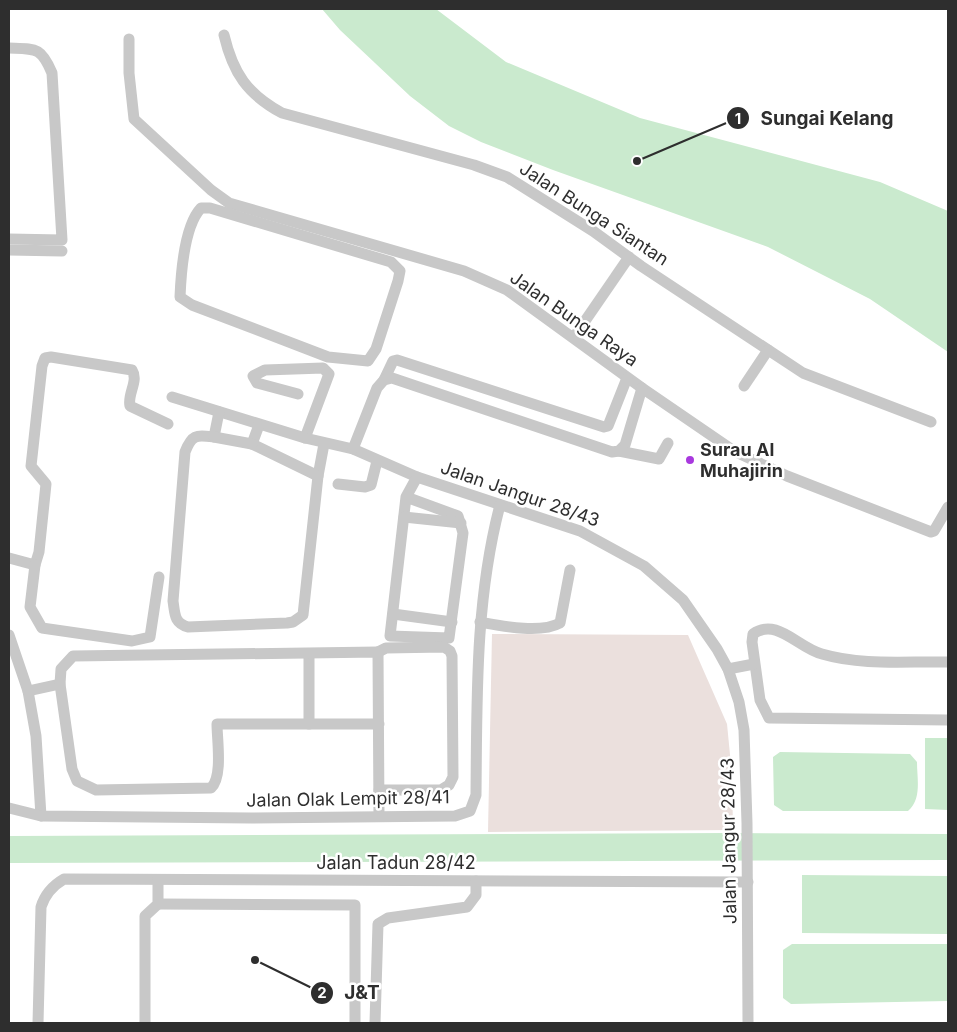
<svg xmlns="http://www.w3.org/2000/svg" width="957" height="1032" font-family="Inter,sans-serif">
<rect width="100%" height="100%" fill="#fff"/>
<polygon fill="#ebe0dd" points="492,634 688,635 727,724 732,775 733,830 488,832"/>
<g fill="#caeace">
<polygon points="322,9 436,9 506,62 640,118 880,182 948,211 948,352 870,299 768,247 553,170 481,142 449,126 410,96 340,30"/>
<polygon points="925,738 948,738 948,810 925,809"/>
<path d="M780,752l130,2 7,8c0,17 5,37 -9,49h-125l-9,-6 -1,-48z"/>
<polygon points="727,833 948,834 948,860 9,863 9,836"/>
<polygon points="802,875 948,876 948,934 802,933"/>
<polygon points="792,944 948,944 948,1001 791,1004 783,998 783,950"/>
</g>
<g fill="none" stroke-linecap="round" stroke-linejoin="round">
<g stroke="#c8c8c8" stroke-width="11">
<path d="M224,35c9,38 23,59 58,78l192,52 33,12 86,54 48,35 162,107 128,49"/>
<polyline points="129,39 129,73 134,119 211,190 229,203 464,271 507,290 642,388 734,451 787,476 931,532 934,531 948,507"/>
<path d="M9,48c27,1 32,-1 43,25l10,167 -53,-1"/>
<path d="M201,208h9l181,54 9,9 -2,10 -22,68 -8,12 -40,-4 -136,-52 -12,-8c1,-24 4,-71 21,-89z"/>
<polyline points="9,250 62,251"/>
<polyline points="574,337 629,257"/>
<polyline points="384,380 393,361 397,360 604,427 608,426 627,378"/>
<polyline points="744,386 768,350"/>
<polyline points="298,394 257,383 253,376 265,370 323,368 329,374 305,438"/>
<polyline points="172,397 305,438 353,449 417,477 580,531 644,566 683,600 717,649 728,669 739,702 744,730 747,823 748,1023"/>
<path d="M219,412l-5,25c-18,-2 -22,-3 -29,15l-12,149c2,13 1,22 15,26l99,-4 6,-1 10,-7 15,-139 6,-32"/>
<polyline points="259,425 252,444 318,476"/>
<polyline points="214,437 252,444"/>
<polyline points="353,449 377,388 384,380 392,378 612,452 619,451 625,445 642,388"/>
<polyline points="619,451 659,459 668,443"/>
<polyline points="338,484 365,487 371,485 377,461"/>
<polyline points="406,497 458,516 463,533 449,638 390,636 406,497 417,477"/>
<polyline points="404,517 461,523"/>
<path d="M9,558l26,7 4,-13 7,-68 -15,-18 11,-100 3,-8 6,-1 81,13c7,11 -5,24 -2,36l38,18"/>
<polyline points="35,565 30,607 42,628 132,641 150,637 159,577"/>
<polyline points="393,614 452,622"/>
<path d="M480,622c22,4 60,12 80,1l10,-53"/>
<polyline points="9,635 28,691 36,736 41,816"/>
<polyline points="378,652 386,648 444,647 450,651 452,656 453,777 449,785 441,790 379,790"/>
<polyline points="309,654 309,724"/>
<path d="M948,662c-42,-1 -85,4 -126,-8 -24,-6 -45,-37 -69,-20l-1,8 8,58 9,18 179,2"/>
<polyline points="728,669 754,664"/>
<polyline points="28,691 60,684"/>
<path d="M379,724h-162c0,16 6,53 -6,64l-115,2 -19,-9 -5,-12 -12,-85 1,-15 12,-13 305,-4 1,164"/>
<path d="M9,808l32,8 210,2 204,-2 15,-5 6,-16c1,-97 -1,-195 24,-290"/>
<polyline points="158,904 355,905 355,1023"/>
<path d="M38,1023l3,-116c4,-13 11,-21 23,-28l684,3"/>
<polyline points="145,1023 145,916 158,904 158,880"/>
<polyline points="375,1023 378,924 388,918 467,907 476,895 476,881"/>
</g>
</g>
<circle fill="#a838de" stroke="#fff" stroke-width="2" cx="690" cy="460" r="5"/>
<g text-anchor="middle" stroke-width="5" stroke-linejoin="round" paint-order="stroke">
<g font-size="18" fill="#2e2e2e" stroke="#fff">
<text transform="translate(594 214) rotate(33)" y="6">Jalan Bunga Siantan</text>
<text transform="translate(574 319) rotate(35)" y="6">Jalan Bunga Raya</text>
<text transform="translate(520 494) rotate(19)" y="6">Jalan Jangur 28/43</text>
<text transform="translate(348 799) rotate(-1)" y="6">Jalan Olak Lempit 28/41</text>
<text transform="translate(729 841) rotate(-91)" y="6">Jalan Jangur 28/43</text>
<text x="396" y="869">Jalan Tadun 28/42</text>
</g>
<g font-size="18" font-weight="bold" fill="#2e2e2e" stroke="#fff" text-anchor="start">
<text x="700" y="456">Surau Al<tspan x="700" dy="21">Muhajirin</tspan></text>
</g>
</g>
<path fill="none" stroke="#2e2e2e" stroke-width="2" d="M637 161L738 118M255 960L322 993"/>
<g fill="#2e2e2e" stroke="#fff" stroke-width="2">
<circle cx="637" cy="161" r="5"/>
<circle cx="255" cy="960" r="5"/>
<circle cx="738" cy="118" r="12"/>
<circle cx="322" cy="993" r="12"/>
</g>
<g font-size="15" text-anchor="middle" font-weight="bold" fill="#fff">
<text x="738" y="124">1</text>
<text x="322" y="998">2</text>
</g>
<g font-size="19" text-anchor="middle" font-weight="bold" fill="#2e2e2e" stroke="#fff" stroke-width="5" stroke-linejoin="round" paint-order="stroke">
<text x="827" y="125">Sungai Kelang</text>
<text x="362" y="999">J&amp;T</text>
</g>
<rect width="957" height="1032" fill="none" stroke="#2e2e2e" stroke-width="20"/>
</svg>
